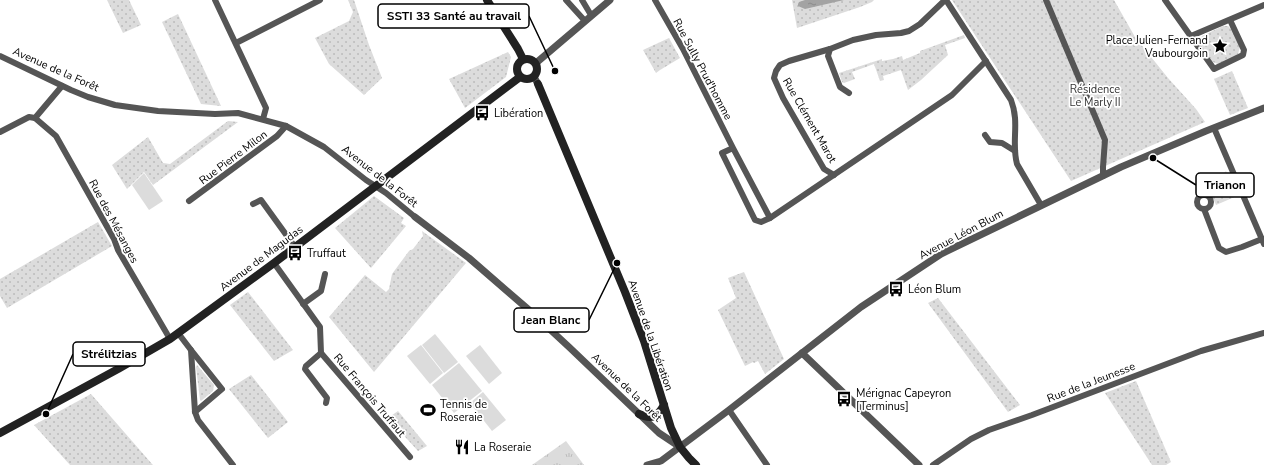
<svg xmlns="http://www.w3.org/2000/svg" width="1264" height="465" font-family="'Nunito Sans',sans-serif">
<defs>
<pattern id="grass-dots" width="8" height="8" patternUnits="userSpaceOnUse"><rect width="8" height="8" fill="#dcdcdc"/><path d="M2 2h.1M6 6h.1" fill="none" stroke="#bbb" stroke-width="1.8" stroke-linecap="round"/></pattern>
<pattern id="park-tufts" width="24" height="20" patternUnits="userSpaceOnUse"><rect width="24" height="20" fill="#dcdcdc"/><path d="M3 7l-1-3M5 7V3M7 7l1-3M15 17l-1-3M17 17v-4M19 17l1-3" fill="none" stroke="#bbb"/></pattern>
<pattern id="water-ripples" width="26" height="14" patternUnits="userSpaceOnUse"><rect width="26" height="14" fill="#a3a3a3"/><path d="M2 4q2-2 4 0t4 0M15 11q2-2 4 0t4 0" fill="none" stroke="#8b8b8b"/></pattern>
</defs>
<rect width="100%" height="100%" fill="#fff"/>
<g fill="url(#grass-dots)">
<polygon points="107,0 129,0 141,25 123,33"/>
<polygon points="348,0 354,0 369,45 382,78 364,95 329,64 315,38 349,21 353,12"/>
<polygon points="792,0 874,0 872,2 860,7 797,28"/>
<polygon points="952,0 1114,0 1135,37 1168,78 1196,109 1205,122 1071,181"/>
<polygon points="178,14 221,106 201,104 162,22"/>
<polygon points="1223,26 1228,26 1232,30 1240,47 1238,54 1218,64 1213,62 1200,44 1200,40 1202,36"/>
<polygon points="964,35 965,38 945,45 948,55 921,80 908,90 901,70 883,76 884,80 880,81 874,64 852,72 855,79 844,83 842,82 839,73 882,59 882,61 893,59 902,56 903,60 920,53 920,51"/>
<polygon points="669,38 680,58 660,70 656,73 643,50"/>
<polygon points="508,52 511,57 506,77 465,108 449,79"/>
<polygon points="1232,71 1248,108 1230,115 1214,79"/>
<polygon points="228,121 238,122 153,185 144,172 127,189 112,165 148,137 163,163 170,164"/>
<polygon points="1226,171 1237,196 1216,205 1209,189"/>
<polygon points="374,196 404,218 401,223 406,226 371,268 335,228"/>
<polygon points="98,222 112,246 7,308 0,296 0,279"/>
<polygon points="422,231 466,263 374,372 329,317 365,275 386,292 389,289 392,274 409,251 413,249 423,236"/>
<polygon points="744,272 784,359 765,374 758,361 754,363 753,362 745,366 718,310 736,298 728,278"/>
<polygon points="248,292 293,350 274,361 230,305"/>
<polygon points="938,298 1020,405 1008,412 928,303"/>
<polygon points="197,365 214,385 213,391 201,401 200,400 196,367"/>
<polygon points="251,375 288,422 268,438 229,389"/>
<polygon points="1136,381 1171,462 1166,465 1152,465 1105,393"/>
<polygon points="91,394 152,464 153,465 70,465 34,425"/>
<polygon points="398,411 427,446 418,451 388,418"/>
</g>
<polygon fill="url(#park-tufts)" points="566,441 584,465 532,465"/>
<g fill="#dcdcdc">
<polygon points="144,173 163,201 149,210 132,185"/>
<polygon points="435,334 458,362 444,373 422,345"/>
<polygon points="421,345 443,373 430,384 407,356"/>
<polygon points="480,345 502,373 489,384 466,356"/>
<polygon points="459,363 482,391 454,413 432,385"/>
<polygon points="483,392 506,420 492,431 470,403"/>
</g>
<polygon fill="url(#water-ripples)" points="805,0 844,0 805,9 798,6 798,4 799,2"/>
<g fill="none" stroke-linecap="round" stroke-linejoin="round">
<g stroke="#555" stroke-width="6">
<polyline points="215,0 266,108 263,119"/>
<polyline points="566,0 585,21"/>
<polyline points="582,0 591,15"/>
<polyline points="655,0 683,49 733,148 770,218 761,222 755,220 722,153 733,148"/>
<path d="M946,0l65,100c9,23 0,42 6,64l24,41"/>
<polyline points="1046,0 1105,140 1103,167 1103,176"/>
<polyline points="1165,0 1214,69 1243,55 1244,50 1230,20"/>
<polyline points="1191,36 1264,5"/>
<polyline points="236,43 320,0"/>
<polyline points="830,49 828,56 840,87 849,93"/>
<polyline points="0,56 71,90 88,97 115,105 158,111 215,114 238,113 286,126 324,147 366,180 386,193 415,217"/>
<polyline points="35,118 56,136 114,239 118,250 170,339"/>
<polyline points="1214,128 1264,244"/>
<polyline points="0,132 29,117 35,118 62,86"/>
<polyline points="985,135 990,142 1002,143 1015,151"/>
<polyline points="834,175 824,169 783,98 774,78 776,71 780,65 789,61 830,49 853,40 876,35 901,33 909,31 920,24 945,0"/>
<circle cx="1204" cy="202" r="7"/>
<polyline points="189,201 277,136 286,126"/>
<polyline points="253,204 261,200 295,247"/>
<polyline points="1204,209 1219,248 1226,252 1242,247 1262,239"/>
<polyline points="770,218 952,95 986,61"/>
<polyline points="274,263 320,327 321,353 410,457"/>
<polyline points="303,304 321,291 325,274"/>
<polyline points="178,333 191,350 195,412 198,420 233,465"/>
<polyline points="191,350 222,389 195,412"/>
<polyline points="321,353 306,366 305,369 327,398 326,403"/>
<polyline points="729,410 767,465"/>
<polyline points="933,465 971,439 989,430 1032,415 1201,351 1264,333"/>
</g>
<g stroke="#555" stroke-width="7">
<polyline points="536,63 610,0"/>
<polyline points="534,77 538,84"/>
<polyline points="415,217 469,258 529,310 569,347 659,433 680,447"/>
<polyline points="802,353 919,465"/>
<polyline points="647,465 661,461 729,410 861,307 941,254 1121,167 1206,131 1264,108"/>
</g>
<g stroke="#222" stroke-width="8">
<polyline points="487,0 518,49 523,59"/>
<circle cx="527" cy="69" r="10"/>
<polyline points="538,84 625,292 644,341 671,428 680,447 689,458 696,465"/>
<path d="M639,414c13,6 18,3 25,-9"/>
<polyline points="0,433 118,369 170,339 274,263 520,77"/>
</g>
</g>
<defs>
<g id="sight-bare" transform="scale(1.2)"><path d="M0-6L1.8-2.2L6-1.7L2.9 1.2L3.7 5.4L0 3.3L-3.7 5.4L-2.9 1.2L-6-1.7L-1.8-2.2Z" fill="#000" stroke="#fff" stroke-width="2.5" paint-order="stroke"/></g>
<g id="bus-bare" transform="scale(1.2)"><path d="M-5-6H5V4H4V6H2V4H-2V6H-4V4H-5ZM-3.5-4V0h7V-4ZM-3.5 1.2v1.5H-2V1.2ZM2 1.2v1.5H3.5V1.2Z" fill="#000" stroke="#fff" stroke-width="2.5" paint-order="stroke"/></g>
<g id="stadium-bare" transform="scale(1.2)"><path d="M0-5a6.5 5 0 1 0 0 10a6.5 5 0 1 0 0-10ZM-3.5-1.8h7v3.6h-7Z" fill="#000" stroke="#fff" stroke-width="2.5" paint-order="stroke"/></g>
<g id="restaurant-bare" transform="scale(1.2)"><path d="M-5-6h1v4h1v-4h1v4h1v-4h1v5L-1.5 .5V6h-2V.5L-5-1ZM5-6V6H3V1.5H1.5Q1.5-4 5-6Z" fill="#000" stroke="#fff" stroke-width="2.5" paint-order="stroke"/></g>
</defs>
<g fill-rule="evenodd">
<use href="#sight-bare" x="1220" y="46"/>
<use href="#bus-bare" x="482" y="113"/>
<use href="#bus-bare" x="295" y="253"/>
<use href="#bus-bare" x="896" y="289"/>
<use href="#bus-bare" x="844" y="399"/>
<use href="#stadium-bare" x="428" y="410"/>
<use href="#restaurant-bare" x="462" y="447"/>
</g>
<g text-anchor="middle" stroke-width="3.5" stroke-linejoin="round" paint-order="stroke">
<g font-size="11" fill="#000" stroke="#fff" text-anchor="start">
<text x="1208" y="44" text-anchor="end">Place Julien-Fernand<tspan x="1208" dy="13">Vaubourgoin</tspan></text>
<text x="494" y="117">Libération</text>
<text x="307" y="257">Truffaut</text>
<text x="908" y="293">Léon Blum</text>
<text x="856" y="397">Mérignac Capeyron<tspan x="856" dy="13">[Terminus]</tspan></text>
<text x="440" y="408">Tennis de<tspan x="440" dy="13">Roseraie</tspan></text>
<text x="474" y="451">La Roseraie</text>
</g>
<g font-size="11" fill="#000" stroke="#fff">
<text transform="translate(56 69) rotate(24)" y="4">Avenue de la Forêt</text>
<text transform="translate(703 69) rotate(62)" y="4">Rue Sully Prud'homme</text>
<text transform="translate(810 120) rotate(60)" y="4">Rue Clément Marot</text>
<text transform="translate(233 157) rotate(-37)" y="4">Rue Pierre Milon</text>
<text transform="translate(380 176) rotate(38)" y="4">Avenue de la Forêt</text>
<text transform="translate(114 221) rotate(62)" y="4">Rue des Mésanges</text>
<text transform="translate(961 234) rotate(-28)" y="4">Avenue Léon Blum</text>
<text transform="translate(261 258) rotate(-37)" y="4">Avenue de Magudas</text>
<text transform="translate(651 335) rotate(71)" y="4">Avenue de la Libération</text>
<text transform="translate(1091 382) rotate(-21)" y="4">Rue de la Jeunesse</text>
<text transform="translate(627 387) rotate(44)" y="4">Avenue de la Forêt</text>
<text transform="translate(370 395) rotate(50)" y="4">Rue François Truffaut</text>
</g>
<g font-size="11" fill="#333" stroke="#fff">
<text x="1095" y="93">Résidence<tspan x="1095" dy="13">Le Marly II</tspan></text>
</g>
</g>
<path fill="none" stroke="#000" stroke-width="1.5" d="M555 71L529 16M1153 158L1196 185M617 263L589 320M46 414L73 354"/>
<g fill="#000" stroke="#fff" stroke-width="1.5">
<circle cx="555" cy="71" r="4"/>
<circle cx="1153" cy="158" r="4"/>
<circle cx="617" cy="263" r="4"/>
<circle cx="46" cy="414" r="4"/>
</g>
<g fill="#fff" stroke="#000" stroke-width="1.5">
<rect x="378" y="4" width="151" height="24" rx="4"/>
<rect x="1196" y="173" width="58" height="24" rx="4"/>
<rect x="514" y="308" width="75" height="24" rx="4"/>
<rect x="73" y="342" width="72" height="24" rx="4"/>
</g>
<g font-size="12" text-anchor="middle" font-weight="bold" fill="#000">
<text x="454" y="20">SSTI 33 Santé au travail</text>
<text x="1225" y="189">Trianon</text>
<text x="551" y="324">Jean Blanc</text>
<text x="109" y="358">Strélitzias</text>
</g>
</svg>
